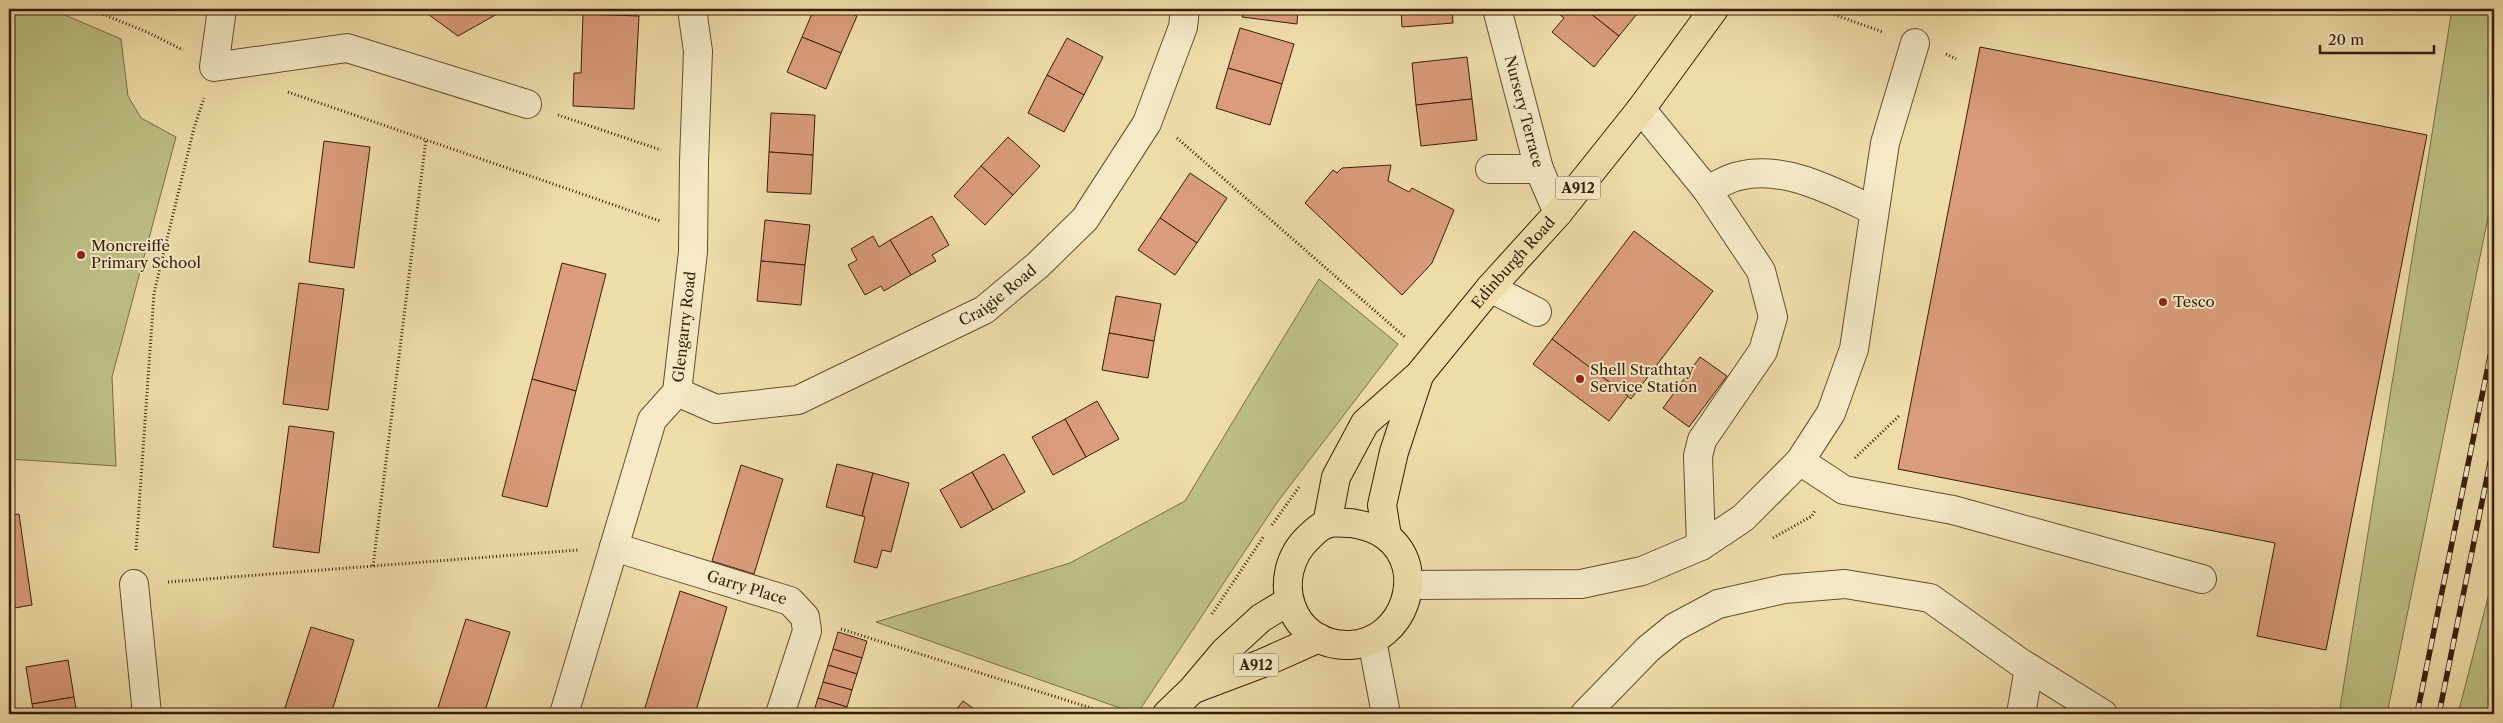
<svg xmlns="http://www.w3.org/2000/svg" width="2503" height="723" font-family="'Libre Caslon Text',serif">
<rect width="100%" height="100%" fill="#efdda9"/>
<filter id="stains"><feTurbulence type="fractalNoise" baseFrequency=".004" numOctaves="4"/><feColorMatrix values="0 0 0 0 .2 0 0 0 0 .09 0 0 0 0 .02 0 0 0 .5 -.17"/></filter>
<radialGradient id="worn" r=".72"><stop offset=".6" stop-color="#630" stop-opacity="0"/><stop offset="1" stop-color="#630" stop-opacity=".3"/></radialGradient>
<g fill="#bdc085" stroke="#7a6e48">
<polygon points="9,9 51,9 121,39 128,96 141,118 176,137 112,377 116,466 9,459"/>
<polygon points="2452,9 2494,9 2494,188 2387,714 2339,714"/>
<polygon points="1319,279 1398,344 1276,504 1137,714 876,622 1070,563 1185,501"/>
<polygon points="2494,574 2494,714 2458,714"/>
</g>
<g fill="#da9c7a" stroke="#381c0b">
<polygon points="421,9 506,9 458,36"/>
<polygon points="814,9 840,9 857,16 841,53 802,37"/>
<polygon points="1080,9 1118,9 1117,14"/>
<polygon points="1243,9 1298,9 1297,24 1242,17"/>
<polygon points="1401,9 1452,9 1453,23 1402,27"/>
<polygon points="1552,9 1585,9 1619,36 1594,67 1552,32 1564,18"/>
<polygon points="1585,9 1641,9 1619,36"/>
<polygon points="583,14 639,16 634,109 573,106 574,73 581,73"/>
<polygon points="1240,28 1294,44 1282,84 1228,68"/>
<polygon points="802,37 841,53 826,89 787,72"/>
<polygon points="1067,38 1103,57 1084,95 1047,75"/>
<polygon points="1980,47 2427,135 2326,650 2257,636 2275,543 1898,469"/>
<polygon points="1467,57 1472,99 1416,105 1412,63"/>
<polygon points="1228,68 1282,84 1270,125 1216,108"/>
<polygon points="1047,75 1084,95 1064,132 1028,113"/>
<polygon points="1472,99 1477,140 1421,146 1416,105"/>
<polygon points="771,113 815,115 813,155 769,152"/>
<polygon points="1008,137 1040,166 1013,195 981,166"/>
<polygon points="324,141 370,147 354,268 309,262"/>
<polygon points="769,152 813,155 811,194 767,192"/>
<polygon points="1391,165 1388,181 1409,192 1412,188 1454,210 1432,263 1402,295 1305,203 1333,170 1337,173 1342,168"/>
<polygon points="981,166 1013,195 985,225 954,196"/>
<polygon points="1190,173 1227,198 1197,243 1160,218"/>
<polygon points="932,216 949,245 932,255 936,261 911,275 890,240"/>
<polygon points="1160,218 1197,243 1175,275 1138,250"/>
<polygon points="765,220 810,225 805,265 761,261"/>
<polygon points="1634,231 1713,291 1631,399 1552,339"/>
<polygon points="873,236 879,247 890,240 911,275 884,291 881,286 865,295 848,265 857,260 851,249"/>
<polygon points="761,261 805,265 801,305 757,301"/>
<polygon points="562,263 606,274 576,391 532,379"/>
<polygon points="299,283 344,289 328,410 283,404"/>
<polygon points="1116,296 1161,304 1154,341 1109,333"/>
<polygon points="1109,333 1154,341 1148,378 1102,370"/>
<polygon points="1552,339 1628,396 1609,421 1533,364"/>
<polygon points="1700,357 1727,376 1689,427 1663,408"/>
<polygon points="532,379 576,391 547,507 502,496"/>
<polygon points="1097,401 1119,439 1086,457 1065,419"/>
<polygon points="1065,419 1086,457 1053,475 1032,437"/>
<polygon points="289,426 334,432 319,553 273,547"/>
<polygon points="1004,454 1025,492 993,510 972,472"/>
<polygon points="837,464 873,473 862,516 826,507"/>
<polygon points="741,465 783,479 754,574 712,561"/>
<polygon points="972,472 993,510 961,528 940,490"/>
<polygon points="873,473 909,483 891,552 882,550 877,568 854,562 865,517 862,516"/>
<polygon points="19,514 32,605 9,609 9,515"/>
<polygon points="680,591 727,607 695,714 655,714 644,711"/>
<polygon points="466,619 510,632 484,714 436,714"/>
<polygon points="311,627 354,640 331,714 283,714"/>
<polygon points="838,632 867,641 862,658 833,649"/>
<polygon points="833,649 862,658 857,674 828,665"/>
<polygon points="68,660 74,697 32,704 26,667"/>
<polygon points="828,665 857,674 852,690 823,682"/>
<polygon points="823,682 852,690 847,707 818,698"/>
<polygon points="74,697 77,714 34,714 32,704"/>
<polygon points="818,698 847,707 845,714 813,714"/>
<polygon points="963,701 981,714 953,714"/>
</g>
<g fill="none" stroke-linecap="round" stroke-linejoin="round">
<g stroke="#664c32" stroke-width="30">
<g id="minor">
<polyline points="222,9 214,67 347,48 527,104"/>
<path id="s1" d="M1497,9l42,160 19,44"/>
<polyline points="1641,109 1707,190 1761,271 1773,317 1763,351 1702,440 1698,456 1701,546"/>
<polyline points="1490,169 1539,169"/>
<path d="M1707,190c11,-5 21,-12 32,-14 44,-12 95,16 134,34"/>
<polyline points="1490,288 1537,312"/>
<path id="s2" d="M677,392l39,17 82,-9 186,-90 54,-45 47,-46 62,-96 36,-96 2,-18"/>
<polyline points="1800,461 1844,490 1953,510 2202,579"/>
<path id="s3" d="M614,547l176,54 15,16 2,14 -27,83"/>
<polyline points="134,584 147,714"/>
<polyline points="1409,585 1581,584 1642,571 1701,546 1743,518 1800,461 1831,413 1854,349 1885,143 1915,43"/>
<polyline points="1372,640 1386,714"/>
<path id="s4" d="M564,714l88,-294 25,-28 16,-140 1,-91 4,-110 -6,-42"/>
<polyline points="1585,714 1648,649 1675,627 1718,604 1784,589 1845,584 1930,598 2018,661 2103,714"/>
<polyline points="2021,714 2029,668"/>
</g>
</g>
<g stroke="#381c0b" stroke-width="30">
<g id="major">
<path d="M1351,523c13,2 24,5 35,13 44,33 18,107 -36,109 -61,2 -82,-70 -41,-108 5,-5 13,-12 19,-14 7,-1 16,0 23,0z"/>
<path id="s5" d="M1327,524l9,-47 29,-54 54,-48 71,-87 68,-75 83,-104 73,-100"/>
<polyline points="1387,536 1382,505 1394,452 1419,376"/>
<polyline points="1194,689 1263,663 1319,638"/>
<polyline points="1167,714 1192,690 1225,651 1261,618 1289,601"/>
</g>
</g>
<g stroke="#381c0b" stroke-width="3" stroke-dasharray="1 2.5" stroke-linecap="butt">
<polyline points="90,9 147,32 183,50"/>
<polyline points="1818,9 1883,32"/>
<polyline points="1946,54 1956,59"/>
<polyline points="288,92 660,221"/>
<polyline points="558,115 661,150"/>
<polyline points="1177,138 1406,338"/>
<polyline points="1855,458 1900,415"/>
<polyline points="1272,525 1299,487"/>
<polyline points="1773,538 1812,516 1815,510"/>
<polyline points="136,550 154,293 194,128 204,98"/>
<polyline points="373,566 426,139"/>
<polyline points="168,582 578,550"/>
<polyline points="1212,614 1264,536"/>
<polyline points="841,629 1110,714"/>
</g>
<use href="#minor" stroke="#f5e9c7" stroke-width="28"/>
<use href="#major" stroke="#efdda9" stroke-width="28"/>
<g stroke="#381c0b" stroke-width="5.5">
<g id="rail">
<polyline points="2417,714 2494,337"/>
<polyline points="2439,714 2494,443"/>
</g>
</g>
<use href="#rail" stroke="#f5e9c7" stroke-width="4" stroke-dasharray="11" stroke-linecap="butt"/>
</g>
<g fill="#8f2418" stroke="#f5e9c7" stroke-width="2">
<circle cx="81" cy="255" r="5"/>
<circle cx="2163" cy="302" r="5"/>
<circle cx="1580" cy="379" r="5"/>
</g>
<g text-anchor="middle" stroke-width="4" stroke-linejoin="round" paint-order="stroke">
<g fill="#f5e9c7" stroke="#715a43" stroke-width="1">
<rect x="1555.5" y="176.5" width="45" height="23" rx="4"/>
<rect x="1233.5" y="653.5" width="45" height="23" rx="4"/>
</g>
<g font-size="14" font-weight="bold" fill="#381c0b">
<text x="1578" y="193">A912</text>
<text x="1256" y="670">A912</text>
</g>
<g font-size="15" fill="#381c0b" stroke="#f5e9c7">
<text dy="5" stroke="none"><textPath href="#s1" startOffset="106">Nursery Terrace</textPath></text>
<text dy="5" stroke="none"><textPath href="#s5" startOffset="328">Edinburgh Road</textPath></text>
<text dy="5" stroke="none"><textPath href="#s2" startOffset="351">Craigie Road</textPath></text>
<text dy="5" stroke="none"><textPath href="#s4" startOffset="410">Glengarry Road</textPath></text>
<text dy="5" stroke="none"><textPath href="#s3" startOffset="139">Garry Place</textPath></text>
</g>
<g font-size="15" fill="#381c0b" stroke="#f5e9c7" text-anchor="start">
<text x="91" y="251">Moncreiffe<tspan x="91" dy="17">Primary School</tspan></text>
<text x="2173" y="307">Tesco</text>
<text x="1590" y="375">Shell Strathtay<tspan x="1590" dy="17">Service Station</tspan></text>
</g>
</g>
<rect width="2503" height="723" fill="none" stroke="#efdda9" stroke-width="30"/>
<rect x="10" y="10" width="2483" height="703" fill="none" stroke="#381c0b" stroke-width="2.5"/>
<rect x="15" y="15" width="2473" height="693" fill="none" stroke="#381c0b"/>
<path d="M2320 45v8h114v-8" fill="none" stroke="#381c0b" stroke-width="2.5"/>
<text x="2328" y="45" font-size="15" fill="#381c0b" stroke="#f5e9c7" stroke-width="4" paint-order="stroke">20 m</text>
<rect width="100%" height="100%" filter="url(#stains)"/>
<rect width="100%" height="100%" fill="url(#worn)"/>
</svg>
